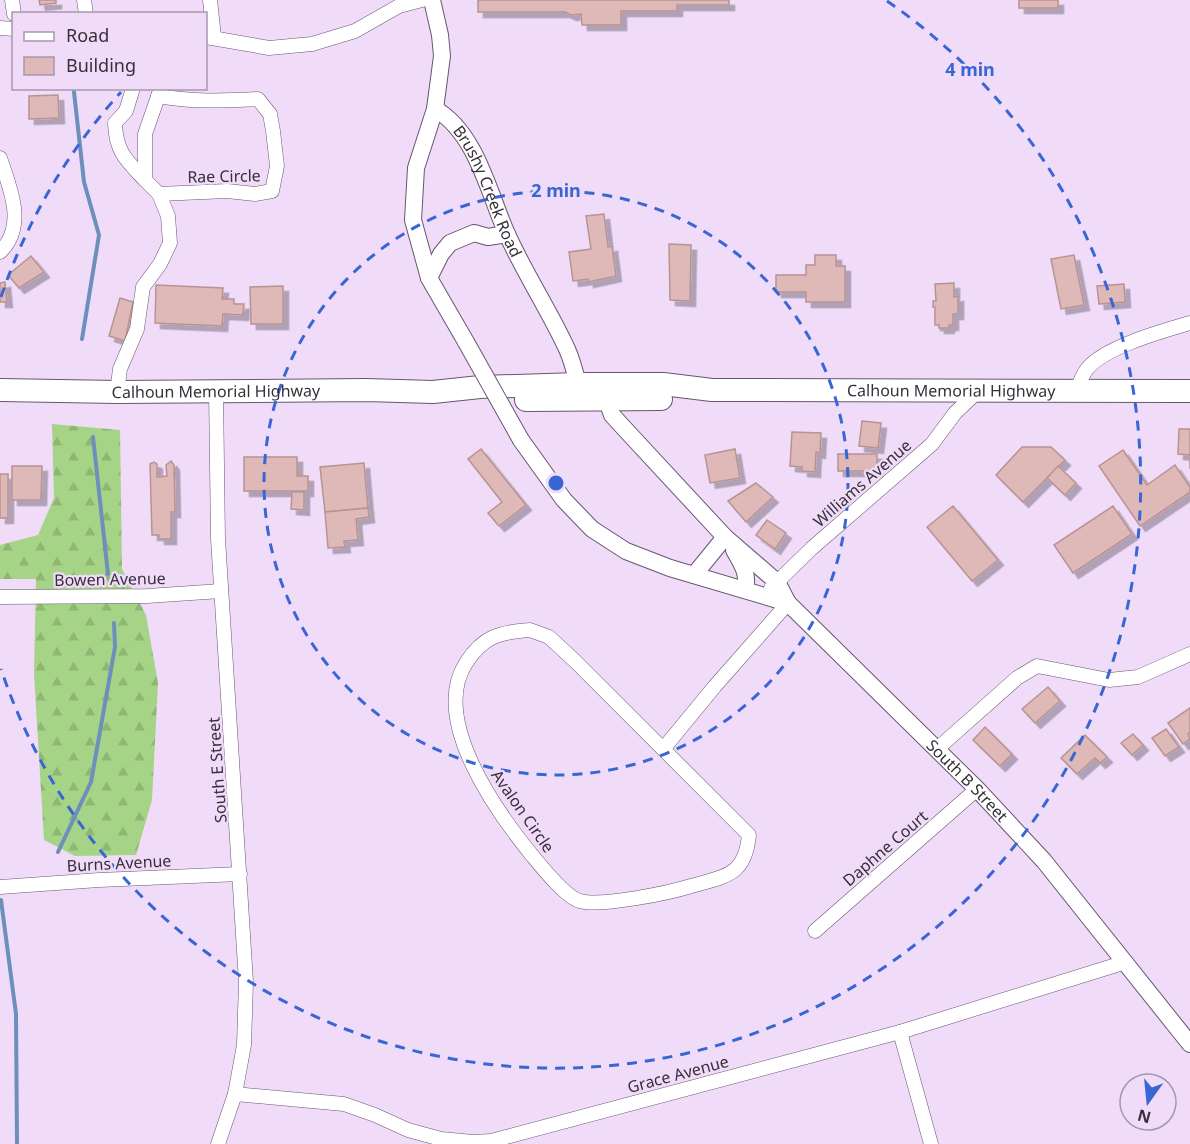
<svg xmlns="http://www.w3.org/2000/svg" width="1190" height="1144" font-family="'Noto Sans',sans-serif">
<defs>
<pattern id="forest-firs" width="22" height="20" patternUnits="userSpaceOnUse" patternTransform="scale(1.5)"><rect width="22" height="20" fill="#a6d487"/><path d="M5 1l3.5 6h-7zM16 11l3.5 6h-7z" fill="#90b675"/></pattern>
<filter id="shadow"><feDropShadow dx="5.5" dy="5.5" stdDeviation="0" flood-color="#0004"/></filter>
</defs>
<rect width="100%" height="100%" fill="#f0dcf9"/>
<polygon fill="url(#forest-firs)" points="52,424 120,430 122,569 146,615 158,683 152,800 136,855 75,856 44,840 34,674 36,579 0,579 0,545 38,535 54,498"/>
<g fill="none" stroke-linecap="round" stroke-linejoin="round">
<g stroke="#6d8fbc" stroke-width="4">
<polyline points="74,92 84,182 99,235 82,339"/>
<polyline points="93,437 108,574"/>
<polyline points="58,852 91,782 115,647 114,623"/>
<polyline points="1,900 16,1014 17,1144"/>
</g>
</g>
<g fill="#dfb9b8" stroke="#b79392" stroke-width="1.5" filter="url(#shadow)">
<polygon points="39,0 56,0 56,3 40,5"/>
<polygon points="478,0 729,0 729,5 677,5 677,11 621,11 621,25 582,25 581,14 571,15 565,12 478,12"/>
<rect x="1019" y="0" width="39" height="8"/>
<polygon points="58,95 59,118 29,119 29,96"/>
<polygon points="604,214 608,247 612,246 616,276 588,282 588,279 573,281 569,252 591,249 586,216"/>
<polygon points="669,244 691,245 690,301 670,300"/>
<polygon points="815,255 836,255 836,266 845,266 845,302 806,302 806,292 776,292 776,275 806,275 806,265 815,265"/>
<polygon points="1074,255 1084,305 1061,309 1051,259"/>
<polygon points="31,256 44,272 19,288 8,275"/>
<polygon points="5,282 7,302 0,302 0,283"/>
<polygon points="954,283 954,297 958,296 958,314 953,314 953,325 949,325 949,328 939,328 939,325 935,325 935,307 933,307 933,301 936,301 935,284"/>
<polygon points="1124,284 1125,302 1099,304 1097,286"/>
<polygon points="156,285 223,288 222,299 234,299 234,304 244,304 243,315 223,314 222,326 155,323"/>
<polygon points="283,286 283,324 251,324 250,287"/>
<polygon points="120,298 133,302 125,341 109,336"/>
<polygon points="862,421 881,423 878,448 859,446"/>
<polygon points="1179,429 1190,429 1190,469 1190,455 1178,454"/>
<polygon points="792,432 821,433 820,453 816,452 815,472 802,471 802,467 790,466"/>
<polygon points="1022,447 1051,447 1065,460 1023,502 996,475"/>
<polygon points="481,449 526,505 499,526 488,513 502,502 468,459"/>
<polygon points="735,449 740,478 710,483 705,455"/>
<polygon points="1123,450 1147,485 1175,465 1190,487 1190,492 1140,526 1099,466"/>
<rect x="838" y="454" width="39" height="17"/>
<polygon points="244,457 297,457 297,476 308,476 308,491 244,491"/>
<polygon points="171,461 174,465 175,512 171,512 171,539 159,539 159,535 152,535 150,464 154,462 157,464 157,477 167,476 166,465"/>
<polygon points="364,463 368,508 325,512 320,467"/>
<polygon points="12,466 42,466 41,500 12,500"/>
<polygon points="1058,466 1076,483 1065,495 1047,478"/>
<rect x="0" y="474" width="8" height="44"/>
<polygon points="756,483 773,497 746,522 728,501"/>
<polygon points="292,492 304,492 304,510 291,509"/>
<polygon points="953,506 998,560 972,581 927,527"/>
<polygon points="1113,506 1132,534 1073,573 1054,545"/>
<polygon points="368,508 369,517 356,519 358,540 344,541 345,547 328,548 325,512"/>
<polygon points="767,520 786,533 775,549 756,535"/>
<polygon points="1048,687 1060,701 1035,723 1022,709"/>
<polygon points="1190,708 1190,732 1188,734 1190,739 1183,744 1168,723"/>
<polygon points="985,727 1012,754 1000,766 973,740"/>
<polygon points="1166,729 1179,747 1165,756 1152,738"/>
<polygon points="1133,734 1143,745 1132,755 1121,743"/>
<polygon points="1085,735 1107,757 1100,763 1095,758 1077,774 1061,758"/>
</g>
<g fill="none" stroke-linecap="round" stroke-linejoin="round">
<g stroke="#67566e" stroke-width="15">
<g id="minor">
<polyline points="12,0 14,14"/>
<polyline points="84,0 86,14"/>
<polyline points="210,0 214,37"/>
<polyline points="0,28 14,29"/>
<polyline points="206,37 269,48 312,44 355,31 399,6 422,0"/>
<path d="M133,88l-7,23 -11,12c1,29 11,37 30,57"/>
<path d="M158,96c33,6 66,5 100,3l12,15 3,17 4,35 -5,25 -17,3 -28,-3 -68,3"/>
<path d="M0,158c10,30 27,68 0,94"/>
<path d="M1077,390c3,-7 5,-15 10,-21 17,-22 76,-38 103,-46"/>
<polyline points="216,391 218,539 246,982 244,1045 235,1094 218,1144"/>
<polyline points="117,392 120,369 137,329 143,287 160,264 170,243 168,216 159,194 145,180 145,134 161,88"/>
<polyline points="771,588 812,548 932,444 955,413 978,391"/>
<polyline points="0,597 147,596 221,591"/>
<path d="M530,630l19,7 26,24 174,174c-4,41 -23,41 -58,51 -22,7 -91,21 -111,15 -15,-4 -39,-35 -49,-47 -35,-43 -101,-135 -65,-191 17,-27 34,-31 64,-33z"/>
<polyline points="664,748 715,686 788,603"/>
<polyline points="937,749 1017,678 1037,666 1109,680 1138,677 1190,654"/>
<polyline points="0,887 99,880 240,874"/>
<polyline points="815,931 977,789"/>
<polyline points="900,1032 931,1144"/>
<polyline points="235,1094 344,1104 375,1115 408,1130 441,1139 473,1142 491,1141 900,1032 1126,962"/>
</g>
</g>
<g stroke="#67566e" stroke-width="18">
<g id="tertiary">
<polyline points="432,0 440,35 442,56 435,109 416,168 413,220 429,278 466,342"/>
<path id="s1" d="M435,109c41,23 54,85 72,125 18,40 42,76 60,115 5,11 8,23 11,35"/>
<polyline points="429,278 441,254 450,243 474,233 488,237 507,234"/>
<path id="s2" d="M607,401l5,14 11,12 102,110 52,45 11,21 189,186 67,72 146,183"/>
<polyline points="521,440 564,500 592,529 626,551 670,568 788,603"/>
<path d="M734,550c8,14 15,24 11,40"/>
<polyline points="694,575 725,537"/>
</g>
</g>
<g stroke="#67566e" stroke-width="24">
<g id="trunk">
<path id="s3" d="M0,390l117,2 249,-2 67,2 47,-5 98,-3h85l49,6 478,1"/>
<polyline points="526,400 661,399"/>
</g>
</g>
<use href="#minor" stroke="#fff" stroke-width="14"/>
<use href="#tertiary" stroke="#fff" stroke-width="16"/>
<use href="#trunk" stroke="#fff" stroke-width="22"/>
<g stroke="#67566e" stroke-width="18" stroke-linecap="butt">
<polyline id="tertiary-bridge" points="466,342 521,440"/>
</g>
<use href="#tertiary-bridge" stroke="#fff" stroke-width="16"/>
</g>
<g fill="none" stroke="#3965d5" stroke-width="3" stroke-dasharray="10 8">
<circle cx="556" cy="483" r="292"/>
<path d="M1 297A585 585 0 0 1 121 92M887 1A585 585 0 1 1 1 669"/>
</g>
<g text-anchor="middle" stroke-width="4.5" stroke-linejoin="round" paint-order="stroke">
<g font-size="16" fill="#372f3a" stroke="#f0dcf9">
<text transform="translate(224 176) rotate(-1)" y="6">Rae Circle</text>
<text dy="6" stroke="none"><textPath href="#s1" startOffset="100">Brushy Creek Road</textPath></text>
<text dy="6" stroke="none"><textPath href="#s3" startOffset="952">Calhoun Memorial Highway</textPath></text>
<text dy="6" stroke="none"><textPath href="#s3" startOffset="216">Calhoun Memorial Highway</textPath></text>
<text transform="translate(862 483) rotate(-41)" y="6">Williams Avenue</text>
<text transform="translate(110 579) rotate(-1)" y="6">Bowen Avenue</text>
<text transform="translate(217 770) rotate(-94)" y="6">South E Street</text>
<text dy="6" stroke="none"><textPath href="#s2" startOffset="526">South B Street</textPath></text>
<text transform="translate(523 811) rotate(55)" y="6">Avalon Circle</text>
<text transform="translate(885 848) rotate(-41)" y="6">Daphne Court</text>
<text transform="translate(119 863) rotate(-3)" y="6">Burns Avenue</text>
<text transform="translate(678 1074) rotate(-15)" y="6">Grace Avenue</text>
</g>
</g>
<circle cx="556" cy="483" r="9" fill="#3965d5" stroke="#f0dcf9" stroke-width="3"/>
<g font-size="18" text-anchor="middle" font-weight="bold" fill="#3965d5" stroke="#f0dcf9" stroke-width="4.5" stroke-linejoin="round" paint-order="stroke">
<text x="970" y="76">4 min</text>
<text x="556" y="197">2 min</text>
</g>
<rect x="12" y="12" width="195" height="78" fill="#f0dcf9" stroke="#a697ad" stroke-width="1.5"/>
<rect x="24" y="32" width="30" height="9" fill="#ffffff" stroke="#a697ad" stroke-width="1.5"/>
<text x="66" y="42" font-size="18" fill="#372f3a">Road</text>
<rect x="24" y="57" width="30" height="18" fill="#dfb9b8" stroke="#a697ad" stroke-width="1.5"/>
<text x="66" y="72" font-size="18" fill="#372f3a">Building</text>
<g transform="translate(1148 1102) rotate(195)"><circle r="28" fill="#f0dcf9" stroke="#a697ad" stroke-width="1.5"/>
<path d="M0-4.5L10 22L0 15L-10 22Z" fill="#3965d5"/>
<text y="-9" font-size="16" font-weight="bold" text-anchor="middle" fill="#372f3a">N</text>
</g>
</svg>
